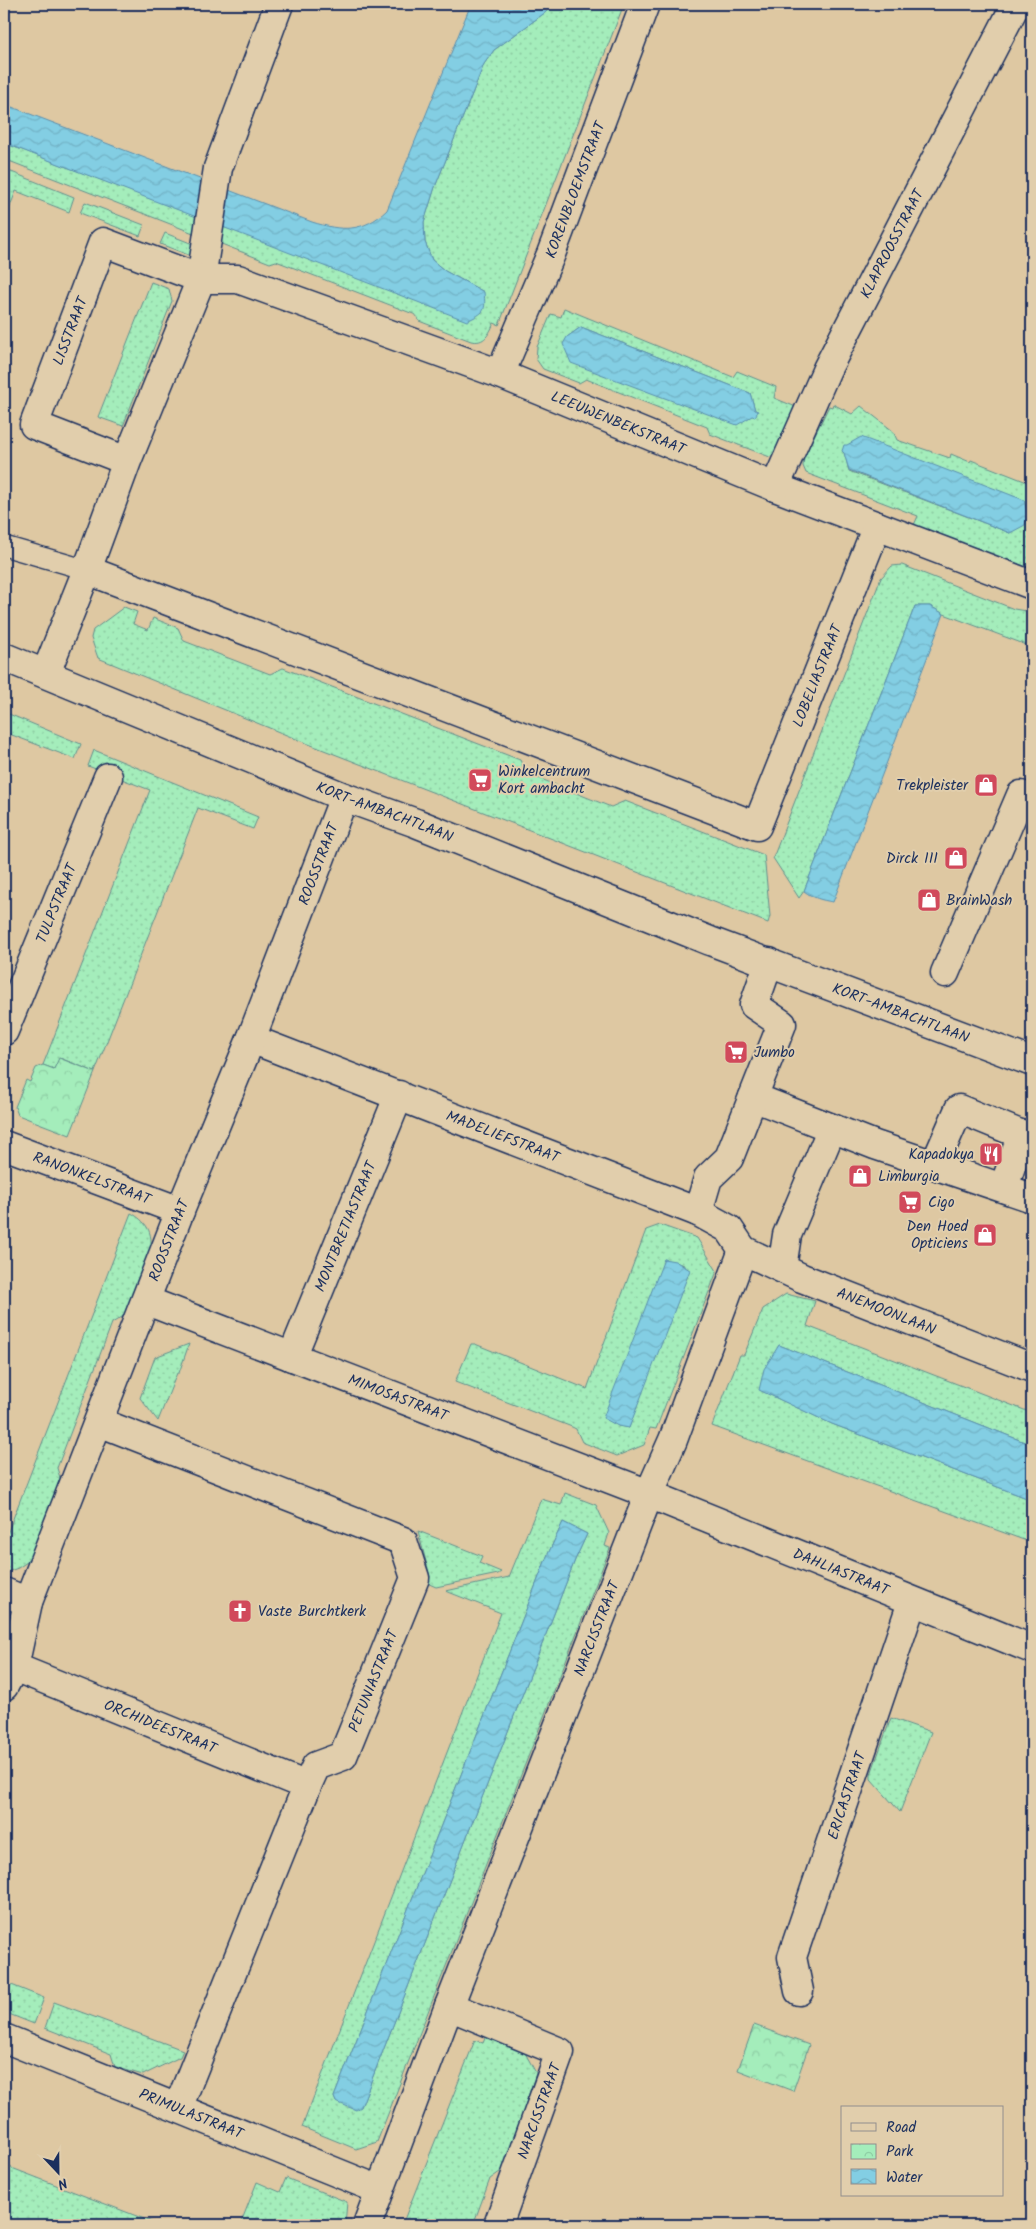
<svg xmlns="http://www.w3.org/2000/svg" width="1036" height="2229" font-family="Kalam,sans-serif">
<defs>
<pattern id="grass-dots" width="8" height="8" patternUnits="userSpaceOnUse" patternTransform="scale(1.25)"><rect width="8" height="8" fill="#a4edbb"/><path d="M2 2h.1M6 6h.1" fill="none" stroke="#8dcca3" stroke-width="1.8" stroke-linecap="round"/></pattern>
<pattern id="park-crowns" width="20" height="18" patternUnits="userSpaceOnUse" patternTransform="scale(1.25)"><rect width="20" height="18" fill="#a4edbb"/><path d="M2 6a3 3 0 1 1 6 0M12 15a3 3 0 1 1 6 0" fill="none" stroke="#8dcca3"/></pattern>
<pattern id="water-waves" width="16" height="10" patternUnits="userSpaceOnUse" patternTransform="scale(1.25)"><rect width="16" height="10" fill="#83cee3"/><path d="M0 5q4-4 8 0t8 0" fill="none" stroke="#71b1c5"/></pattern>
</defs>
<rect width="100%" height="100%" fill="#dec8a2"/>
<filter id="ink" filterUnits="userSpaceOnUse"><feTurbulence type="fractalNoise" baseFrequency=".02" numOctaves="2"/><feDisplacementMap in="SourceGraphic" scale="10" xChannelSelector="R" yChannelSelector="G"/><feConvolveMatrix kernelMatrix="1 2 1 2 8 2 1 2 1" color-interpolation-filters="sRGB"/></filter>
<g filter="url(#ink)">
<g fill="url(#grass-dots)" stroke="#608e8c" fill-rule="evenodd">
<path d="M552,4h72l-125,321 -5,-2c-5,11 -9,21 -23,18l-52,-20 -3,-6 -140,-54 -6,2 -266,-104v-16l203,77 277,72 -39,-21 -13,-11 -7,-18 -1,-20 11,-35 49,-123 10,-14 52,-38z"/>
<polygon points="4,169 74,197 69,212 16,191 4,222"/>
<polygon points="85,202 144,225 140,236 80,213"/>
<polygon points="165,233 208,250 204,261 160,244"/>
<polygon points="151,282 169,289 172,301 123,426 98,417"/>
<path d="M564,308l169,69 4,-6 39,16 -2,11 22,9 -20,45 -6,5 -60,-23 -3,-7 -121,-48 -7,4 -36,-14 -7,-10 1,-12 14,-33 10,3zM581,327l169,66 5,17 -3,6 -185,-79z"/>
<path d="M833,404l19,10 9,-8 32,25 4,9 53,18 1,-4 19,8 1,-2 61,24 -1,86 -117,-45 4,-9 -112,-43 -3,-7 1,-9 25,-51 3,1zM844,452l166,81 -161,-62z"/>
<polygon points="902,565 1014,609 1032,612 1032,647 944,614 930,606 915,606 804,891 799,898 773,858 881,578 892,566"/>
<polygon points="124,607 137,612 133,624 148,630 153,618 178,628 184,641 270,674 283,668 520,760 526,773 611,807 625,801 764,855 770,916 768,923 306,743 98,658 91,638 93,630"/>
<polygon points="4,712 81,744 75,759 4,732"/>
<polygon points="94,750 258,817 253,829 198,808 95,1072 60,1058 54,1069 43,1065 150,790 88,766"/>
<path d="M131,1213c15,8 23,20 19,37l-23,64 -15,9 -55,145 4,13 -31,79 -12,8 -14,5v-31z"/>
<path d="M660,1225l37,13 20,33 -61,158 -6,-1 -6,17 -27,11 -35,-14 -6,-13 -4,-2 -117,-45 16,-38h4l112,45 59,-159zM664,1259l20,6 -55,163 -11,-2z"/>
<polygon points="786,1294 815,1301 807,1326 1032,1413 1032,1445 779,1345 760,1390 832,1424 1032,1500 1032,1543 712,1426 740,1355 744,1355 763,1309"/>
<polygon points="189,1344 179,1373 177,1373 158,1421 140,1398 155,1357"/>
<path d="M565,1493l31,12 13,28 -4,13 5,2 -233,594 -21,7 -54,-22 199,-514 -55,-22 63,-14 32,-78 20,6zM563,1522l24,12 -12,26 -214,547 -25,-5 -2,-5 214,-543z"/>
<polygon points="418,1531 482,1556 479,1563 501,1572 498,1574 436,1587 427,1583 430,1577"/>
<polygon points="891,1718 931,1732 900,1812 871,1779 871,1774"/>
<polygon points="4,1982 44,1998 34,2024 4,2012"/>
<polygon points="54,2002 183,2050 180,2057 143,2075 115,2067 111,2054 45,2028"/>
<polygon points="486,2036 524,2051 536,2073 504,2169 490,2179 473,2225 402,2225 475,2040 483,2043"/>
<polygon points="4,2165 147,2220 159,2225 4,2225"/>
<polygon points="286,2178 347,2202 345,2225 312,2225 291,2219 288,2225 240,2225 257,2182 280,2192"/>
</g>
<g fill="url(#park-crowns)" stroke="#608e8c">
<polygon points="59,1058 95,1072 70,1135 18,1115 15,1107 26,1080 30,1082 36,1068 43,1065 54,1069"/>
<polygon points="754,2025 809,2045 793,2091 738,2070"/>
</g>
<g fill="url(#water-waves)" stroke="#598eae">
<path d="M471,4h81l-6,8 -52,38 -10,14 -49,123 -11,35 1,20 7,18 13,11 39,21c2,20 1,20 -17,29l-463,-178v-39l308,118c29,9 51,11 75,-12z"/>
<polygon points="581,327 750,393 755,410 758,411 755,417 752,416 737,425 571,363 563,344 567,337"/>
<polygon points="861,437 1024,500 1028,515 1025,525 1010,533 849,470 844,453 842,451 844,445 847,445"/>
<path d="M915,606h15l14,8 -111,288c-12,-2 -20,-4 -29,-11z"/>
<polygon points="664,1259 675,1261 690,1270 629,1428 618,1426 603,1418"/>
<polygon points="779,1345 1032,1445 1032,1500 832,1424 759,1390 764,1369"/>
<polygon points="563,1522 587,1534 575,1560 361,2107 356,2110 336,2102 334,2097 548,1554"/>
<polygon points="291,2219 300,2220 312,2225 288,2225"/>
</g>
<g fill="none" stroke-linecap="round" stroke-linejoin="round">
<g stroke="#1b2f5e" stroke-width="22">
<polyline id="lane" points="4,546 87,570"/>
</g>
<g stroke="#1b2f5e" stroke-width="31">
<g id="street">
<path id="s1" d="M279,4l-61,164 -17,111h37l262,95 275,113 257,98"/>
<path id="s2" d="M500,374l51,-120 94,-250"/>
<path id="s3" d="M775,487l52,-118 189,-365"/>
<path id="s4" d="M87,570l670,256 120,-300"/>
<polyline points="46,673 87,570 127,461 201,279 103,242 34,425 127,461"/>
<polyline points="769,962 754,1005 782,1024 753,1097 875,1145 1032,1198"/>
<polyline points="945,973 1021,795 1032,799"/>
<path id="s5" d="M4,1031l104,-254"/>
<path id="s6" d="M251,1039l447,173 31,17 14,21"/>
<path id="s7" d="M4,1145l176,66"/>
<polyline points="935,1164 959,1109 1032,1139"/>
<polyline points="1004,1187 1022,1134"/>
<polyline points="698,1212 708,1178 729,1158 753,1097"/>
<path id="s8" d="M743,1250l59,28 230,90"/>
<polyline points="782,1268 787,1235 832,1128"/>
<path id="s9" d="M147,1301l502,193 383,155"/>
<path id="s10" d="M292,1357l107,-262"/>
<polyline points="99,1422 403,1541 415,1578 343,1756 316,1766 307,1786 178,2108"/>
<polyline points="4,1592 28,1602"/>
<path id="s11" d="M14,1667l293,119"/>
<path id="s12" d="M4,1686l10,-19 14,-65 152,-391 71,-172 93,-242"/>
<path id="s13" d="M799,1991l-7,-34 120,-355"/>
<polyline points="449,2006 560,2052 498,2225"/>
<path id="s14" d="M4,2038l376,152"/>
<path id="s15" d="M367,2225l82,-219 200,-512 24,-54 70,-190"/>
</g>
</g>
<g stroke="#1b2f5e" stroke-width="31">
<g id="secondary">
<path id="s16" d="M4,657l340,140 72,26 294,118 322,121"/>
</g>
</g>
<use href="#lane" stroke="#e1ceac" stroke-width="19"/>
<use href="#street" stroke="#e1ceac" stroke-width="28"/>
<use href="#secondary" stroke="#e1ceac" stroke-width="28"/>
</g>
</g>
<defs>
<g id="supermarket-square" transform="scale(1.25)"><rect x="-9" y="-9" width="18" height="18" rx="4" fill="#d1495b" stroke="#e1ceac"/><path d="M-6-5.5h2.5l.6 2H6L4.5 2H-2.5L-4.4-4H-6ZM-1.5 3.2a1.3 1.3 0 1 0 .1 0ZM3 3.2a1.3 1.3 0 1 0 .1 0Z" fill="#fff"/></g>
<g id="shop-square" transform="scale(1.25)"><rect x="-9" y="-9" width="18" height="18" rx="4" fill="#d1495b" stroke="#e1ceac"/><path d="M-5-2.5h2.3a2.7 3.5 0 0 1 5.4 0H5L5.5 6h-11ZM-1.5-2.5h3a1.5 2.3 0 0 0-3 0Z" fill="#fff"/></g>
<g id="restaurant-square" transform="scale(1.25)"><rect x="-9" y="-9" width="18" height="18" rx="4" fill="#d1495b" stroke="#e1ceac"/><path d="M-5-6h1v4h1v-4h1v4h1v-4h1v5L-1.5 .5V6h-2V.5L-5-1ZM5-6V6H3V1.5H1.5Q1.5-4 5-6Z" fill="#fff"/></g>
<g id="church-square" transform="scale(1.25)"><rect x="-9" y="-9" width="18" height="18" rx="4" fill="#d1495b" stroke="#e1ceac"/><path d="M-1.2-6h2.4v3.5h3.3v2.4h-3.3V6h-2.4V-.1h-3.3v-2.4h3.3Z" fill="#fff"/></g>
</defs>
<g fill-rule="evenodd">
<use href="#supermarket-square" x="480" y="780"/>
<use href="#shop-square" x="986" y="785"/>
<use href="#shop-square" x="956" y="858"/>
<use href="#shop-square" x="929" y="900"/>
<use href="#supermarket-square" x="736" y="1052"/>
<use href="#restaurant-square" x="991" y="1154"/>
<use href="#shop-square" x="860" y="1176"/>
<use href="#supermarket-square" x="910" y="1202"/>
<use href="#shop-square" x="985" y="1235"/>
<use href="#church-square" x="240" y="1611"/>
</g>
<g text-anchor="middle" stroke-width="4" stroke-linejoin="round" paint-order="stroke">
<g font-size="15" fill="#1b2f5e" stroke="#e1ceac">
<text dy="5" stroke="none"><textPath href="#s2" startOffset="199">KORENBLOEMSTRAAT</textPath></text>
<text dy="5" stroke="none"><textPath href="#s3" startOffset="270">KLAPROOSSTRAAT</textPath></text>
<text transform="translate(70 331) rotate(-69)" y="5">LISSTRAAT</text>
<text dy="5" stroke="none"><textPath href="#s1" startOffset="731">LEEUWENBEKSTRAAT</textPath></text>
<text dy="5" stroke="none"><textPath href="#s4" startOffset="879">LOBELIASTRAAT</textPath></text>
<text dy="5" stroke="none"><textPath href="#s16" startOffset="411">KORT-AMBACHTLAAN</textPath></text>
<text dy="5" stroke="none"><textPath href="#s12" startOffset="881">ROOSSTRAAT</textPath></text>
<text dy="5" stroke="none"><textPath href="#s5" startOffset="138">TULPSTRAAT</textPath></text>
<text dy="5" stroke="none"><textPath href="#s16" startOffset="965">KORT-AMBACHTLAAN</textPath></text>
<text dy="5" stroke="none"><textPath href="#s6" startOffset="270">MADELIEFSTRAAT</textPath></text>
<text dy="5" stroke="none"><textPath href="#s7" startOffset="94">RANONKELSTRAAT</textPath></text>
<text dy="5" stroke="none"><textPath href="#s10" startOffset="141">MONTBRETIASTRAAT</textPath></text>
<text dy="5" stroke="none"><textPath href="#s12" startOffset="476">ROOSSTRAAT</textPath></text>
<text dy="5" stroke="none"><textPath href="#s8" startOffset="156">ANEMOONLAAN</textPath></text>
<text dy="5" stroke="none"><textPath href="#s9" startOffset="269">MIMOSASTRAAT</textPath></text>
<text dy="5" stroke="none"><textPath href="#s9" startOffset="745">DAHLIASTRAAT</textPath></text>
<text dy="5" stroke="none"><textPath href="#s15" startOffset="639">NARCISSTRAAT</textPath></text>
<text transform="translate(373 1681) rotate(-68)" y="5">PETUNIASTRAAT</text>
<text dy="5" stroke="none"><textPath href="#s11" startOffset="158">ORCHIDEESTRAAT</textPath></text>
<text dy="5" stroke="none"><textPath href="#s13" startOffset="205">ERICASTRAAT</textPath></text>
<text transform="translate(539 2111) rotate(-70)" y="5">NARCISSTRAAT</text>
<text dy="5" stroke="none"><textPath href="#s14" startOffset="202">PRIMULASTRAAT</textPath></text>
</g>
<g font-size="15" fill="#1b2f5e" stroke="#e1ceac" text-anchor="start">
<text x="498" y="776">Winkelcentrum<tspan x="498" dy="17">Kort ambacht</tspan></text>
<text x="968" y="790" text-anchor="end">Trekpleister</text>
<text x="938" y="863" text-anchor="end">Dirck III</text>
<text x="946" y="905">BrainWash</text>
<text x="754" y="1057">Jumbo</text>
<text x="974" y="1159" text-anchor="end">Kapadokya</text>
<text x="878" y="1181">Limburgia</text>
<text x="928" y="1207">Cigo</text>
<text x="968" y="1231" text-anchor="end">Den Hoed<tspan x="968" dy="17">Opticiens</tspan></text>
<text x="258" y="1616">Vaste Burchtkerk</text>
</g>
</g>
<rect width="1036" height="2229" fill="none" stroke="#e1ceac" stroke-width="20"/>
<rect x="10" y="10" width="1016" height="2209" fill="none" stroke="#1b2f5e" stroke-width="2" filter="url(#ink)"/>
<rect x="841" y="2106" width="162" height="90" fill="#e1ceac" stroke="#928e8d"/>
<rect x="851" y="2123" width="25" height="8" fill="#e1ceac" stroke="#928e8d"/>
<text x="886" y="2132" font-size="15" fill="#1b2f5e">Road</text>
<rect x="851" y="2144" width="25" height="15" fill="url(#park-crowns)" stroke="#928e8d"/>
<text x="886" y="2156" font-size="15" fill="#1b2f5e">Park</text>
<rect x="851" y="2169" width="25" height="15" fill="url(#water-waves)" stroke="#928e8d"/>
<text x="886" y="2182" font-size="15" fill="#1b2f5e">Water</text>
<g transform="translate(58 2172) rotate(158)" stroke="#e1ceac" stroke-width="4" paint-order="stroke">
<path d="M0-4L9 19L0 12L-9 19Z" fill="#1b2f5e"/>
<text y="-8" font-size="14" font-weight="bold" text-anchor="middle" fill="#1b2f5e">N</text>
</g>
</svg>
